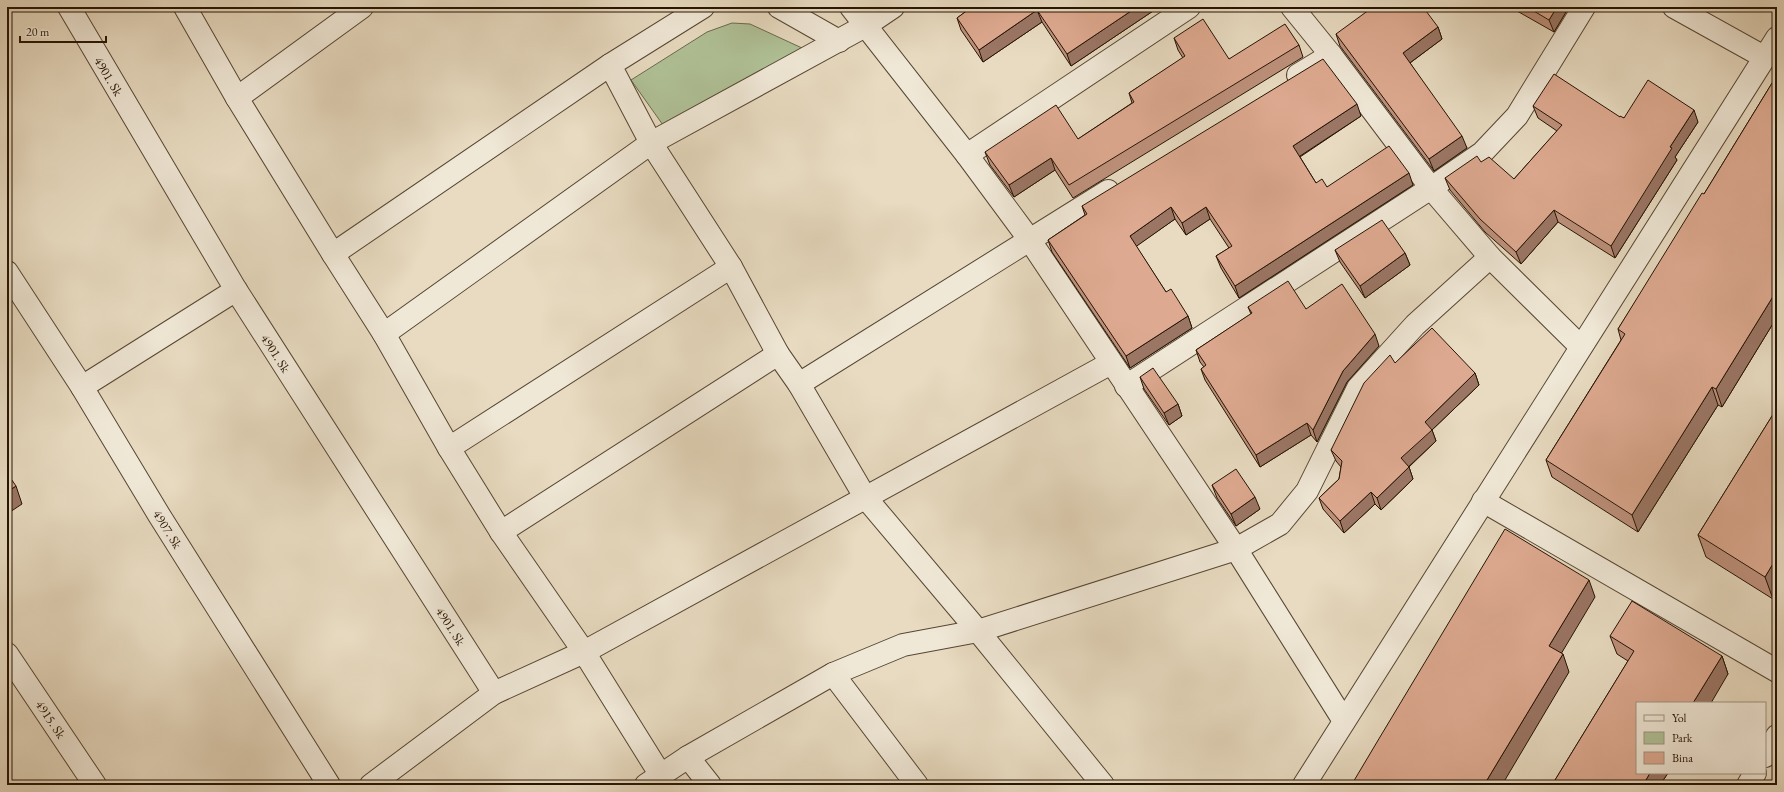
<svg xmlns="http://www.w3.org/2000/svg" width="1784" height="792" font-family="'EB Garamond',serif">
<rect width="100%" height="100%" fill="#e8dbc1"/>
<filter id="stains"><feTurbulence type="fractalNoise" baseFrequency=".005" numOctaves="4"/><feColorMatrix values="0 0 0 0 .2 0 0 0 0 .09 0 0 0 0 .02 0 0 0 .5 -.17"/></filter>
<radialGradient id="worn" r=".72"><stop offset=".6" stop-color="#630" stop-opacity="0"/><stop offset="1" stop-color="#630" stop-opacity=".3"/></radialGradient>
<polygon fill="#b0c197" stroke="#6b6a4e" points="732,23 750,24 802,48 663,125 631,80 707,32"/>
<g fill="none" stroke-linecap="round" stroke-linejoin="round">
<g stroke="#564633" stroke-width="24">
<g id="minor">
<polyline points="69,7 236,290 494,693"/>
<polyline points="185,7 237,98 333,254 384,334 449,448 501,532 584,652 660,774"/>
<polyline points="779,7 839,41"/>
<polyline points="851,7 967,155 1029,239 1236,549 1344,721"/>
<polyline points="1292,7 1331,55 1431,188 1482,153 1517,116 1584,7"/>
<polyline points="1674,7 1764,57"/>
<polyline points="610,65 651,143 731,267 778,354 799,384 865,497 978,631 1103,785"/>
<polyline points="1298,75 1331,55"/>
<polyline points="237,98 362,7"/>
<polyline points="967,155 1189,7"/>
<polyline points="333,254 610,65 703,7"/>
<polyline points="7,272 82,387 159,515 329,785"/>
<polyline points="384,334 651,143 865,26 893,7"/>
<polyline points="799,384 1108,191"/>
<polyline points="82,387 236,290"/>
<polyline points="449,448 731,267"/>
<polyline points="501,532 778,354"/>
<polyline points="7,654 95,785"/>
<polyline points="833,674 917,785"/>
<polyline points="688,757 710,785"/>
<polyline points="646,785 688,757 833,674 903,645 978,631 1236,549 1280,524 1307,491 1358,388 1415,325 1490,257"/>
</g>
</g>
<g stroke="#564633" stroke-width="24">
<g id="tertiary">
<polyline points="1126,386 1431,188 1490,257 1580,346"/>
<polyline points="1483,501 1777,671"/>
<polyline points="1765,756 1777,736"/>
<polyline points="371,785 494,693 584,652 1111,363"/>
<polyline points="1304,785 1777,38"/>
<polyline points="1748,785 1755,773"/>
</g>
</g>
<use href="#minor" stroke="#f0e8d7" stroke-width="22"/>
<use href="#tertiary" stroke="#f0e8d7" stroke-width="22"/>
</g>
<g fill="#be917c" stroke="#261404">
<polygon points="972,7 1159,7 1071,66 1042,22 983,62 961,30 957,18"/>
<polygon points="1510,7 1569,7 1554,32"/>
<polygon points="1438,27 1442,39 1410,63 1467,148 1434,171 1340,46 1336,34"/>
<polygon points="1174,38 1229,59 1299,45 1303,57 1073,198 1055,170 1014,197 990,165 985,152 1078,139 1132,103 1129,93 1183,58 1178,50"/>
<polygon points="1777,75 1777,317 1722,407 1718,405 1638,532 1552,477 1546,460 1621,340 1618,329 1704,194"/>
<polygon points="1533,106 1624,118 1698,122 1675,157 1677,160 1615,258 1558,222 1521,264 1485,232 1450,190 1445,178 1514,179 1557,131 1538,118"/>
<polygon points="1361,116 1300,157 1316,183 1327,187 1413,185 1239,298 1221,268 1216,256 1229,248 1210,219 1186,235 1175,219 1136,246 1166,292 1188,316 1192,328 1130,368 1052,252 1048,240 1085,215 1082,206"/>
<polygon points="1335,250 1405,253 1410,265 1365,298 1340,262"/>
<polygon points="1248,307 1306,309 1379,346 1347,382 1317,442 1311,435 1260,467 1205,380 1201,369 1204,367 1200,362 1196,350 1251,314"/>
<polygon points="1395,363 1475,373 1479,385 1432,430 1436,441 1409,467 1413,479 1381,510 1375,504 1344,533 1323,509 1319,498 1339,479 1341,467 1336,461 1331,450"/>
<polygon points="1140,377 1178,404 1182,416 1169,425 1144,389"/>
<polygon points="1777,408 1773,599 1706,557 1698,535"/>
<polygon points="1212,485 1260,509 1236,526 1217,498"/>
<polygon points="1610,636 1722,656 1728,674 1637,773 1668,773 1660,785 1552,785 1628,661 1617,654"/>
</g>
<g fill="#9b7665" stroke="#261404">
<polygon points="1137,7 1159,7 1071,66 1067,54"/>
<polygon points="1557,7 1569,7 1554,32 1549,20"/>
<polygon points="1037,10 1042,22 983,62 979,50"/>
<polygon points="1438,27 1442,39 1407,65 1403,53"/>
<polygon points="1357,104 1361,116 1297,158 1293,146"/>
<polygon points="1694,110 1698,122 1675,157 1677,160 1615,258 1611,246 1670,147"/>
<polygon points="1462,136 1467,148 1434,171 1429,159"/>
<polygon points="1051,158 1055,170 1014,197 1009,185"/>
<polygon points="1409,173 1413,185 1239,298 1235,286"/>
<polygon points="1171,207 1175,219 1134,248 1130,236"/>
<polygon points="1206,207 1210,219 1186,235 1182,223"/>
<polygon points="1554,210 1558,222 1521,264 1516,252"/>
<polygon points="1405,253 1410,265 1365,298 1360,286"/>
<polygon points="1777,290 1777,317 1722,407 1716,389"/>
<polygon points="1188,316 1192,328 1130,368 1126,356"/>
<polygon points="1375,334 1379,346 1347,382 1317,442 1313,430 1343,371"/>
<polygon points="1475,373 1479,385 1432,430 1436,441 1405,470 1401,458 1425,422"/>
<polygon points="1712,387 1718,405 1638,532 1632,515"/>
<polygon points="1178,404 1182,416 1169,425 1164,413"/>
<polygon points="1307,423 1311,435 1260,467 1256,455"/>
<polygon points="1409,467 1413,479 1381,510 1377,498"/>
<polygon points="16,486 22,504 7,514 7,492"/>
<polygon points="1371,492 1375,504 1344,533 1340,521"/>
<polygon points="1255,497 1260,509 1236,526 1231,514"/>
<polygon points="1777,557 1777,592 1773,599 1765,577"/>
<polygon points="1589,580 1595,597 1555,664 1549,646"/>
<polygon points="1563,654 1569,672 1502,785 1484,785"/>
<polygon points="1722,656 1728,674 1711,703 1693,703"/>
<polygon points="1650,773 1668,773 1660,785 1643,785"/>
</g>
<g fill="#dda990" stroke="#261404">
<polygon points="972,7 1137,7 1067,54 1037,10 979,50 957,18"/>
<polygon points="1373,7 1423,7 1438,27 1403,53 1462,136 1429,159 1336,34"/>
<polygon points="1527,7 1557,7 1549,20"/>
<polygon points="1203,19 1229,59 1285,24 1299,45 1069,185 1051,158 1009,185 985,152 1056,105 1078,139 1134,102 1129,93 1185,56 1174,38"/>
<polygon points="1323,59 1357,104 1293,146 1316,183 1322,179 1327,187 1389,146 1409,173 1235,286 1216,256 1232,246 1206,207 1182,223 1171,207 1130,236 1166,292 1171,289 1188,316 1126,356 1048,240 1087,214 1082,206"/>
<polygon points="1554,74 1620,117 1620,116 1624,118 1648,80 1694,110 1670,147 1672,148 1611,246 1554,210 1516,252 1480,219 1445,178 1477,156 1481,162 1489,157 1514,179 1562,125 1533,106"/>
<polygon points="1777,75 1777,290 1716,389 1712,387 1632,515 1546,460 1625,334 1618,329 1702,193 1704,194"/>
<polygon points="1382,220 1405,253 1360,286 1335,250"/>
<polygon points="1288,281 1306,309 1342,284 1375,334 1343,371 1313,430 1307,423 1256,455 1201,369 1206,365 1196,350 1252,313 1248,307"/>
<polygon points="1432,328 1475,373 1425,422 1432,430 1401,458 1409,467 1377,498 1371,492 1340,521 1319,498 1339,479 1342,461 1331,450 1364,383 1390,355 1395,363"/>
<polygon points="1153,368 1178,404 1164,413 1140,377"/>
<polygon points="1777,408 1777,557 1765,577 1698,535"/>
<polygon points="1236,469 1255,497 1231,514 1212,485"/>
<polygon points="7,473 16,486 7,492"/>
<polygon points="1505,529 1589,580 1549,646 1563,654 1484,785 1345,785 1347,781 1352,784 1380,737"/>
<polygon points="1632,601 1722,656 1693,703 1637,703 1637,773 1650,773 1643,785 1552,785 1634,651 1610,636"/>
</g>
<g text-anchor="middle" stroke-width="3" stroke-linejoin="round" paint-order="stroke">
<g font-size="13" fill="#261404" stroke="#f0e8d7">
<text transform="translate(109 76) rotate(59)" y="5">4901. Sk</text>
<text transform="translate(276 353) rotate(57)" y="5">4901. Sk</text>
<text transform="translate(168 529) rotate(58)" y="5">4907. Sk</text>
<text transform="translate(451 626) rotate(57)" y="5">4901. Sk</text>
<text transform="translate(51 719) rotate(56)" y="5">4915. Sk</text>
</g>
</g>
<rect width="1784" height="792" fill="none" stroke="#e8dbc1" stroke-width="24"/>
<rect x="8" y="8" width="1768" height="776" fill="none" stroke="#261404" stroke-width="2"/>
<rect x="12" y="12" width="1760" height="768" fill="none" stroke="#261404"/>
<rect x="1636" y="702" width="130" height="72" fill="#f0e8d7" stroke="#9f9383"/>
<rect x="1644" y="715" width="20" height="6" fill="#f0e8d7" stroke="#9f9383"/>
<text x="1672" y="722" font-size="12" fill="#261404">Yol</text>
<rect x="1644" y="732" width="20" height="12" fill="#b0c197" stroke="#9f9383"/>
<text x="1672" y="742" font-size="12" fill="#261404">Park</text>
<rect x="1644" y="752" width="20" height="12" fill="#dda990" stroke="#9f9383"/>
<text x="1672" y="762" font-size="12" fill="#261404">Bina</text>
<path d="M20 36v6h86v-6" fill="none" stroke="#261404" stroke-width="2"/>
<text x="26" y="36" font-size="12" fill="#261404" stroke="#f0e8d7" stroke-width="3" paint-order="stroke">20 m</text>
<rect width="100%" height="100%" filter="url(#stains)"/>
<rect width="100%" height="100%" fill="url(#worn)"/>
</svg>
